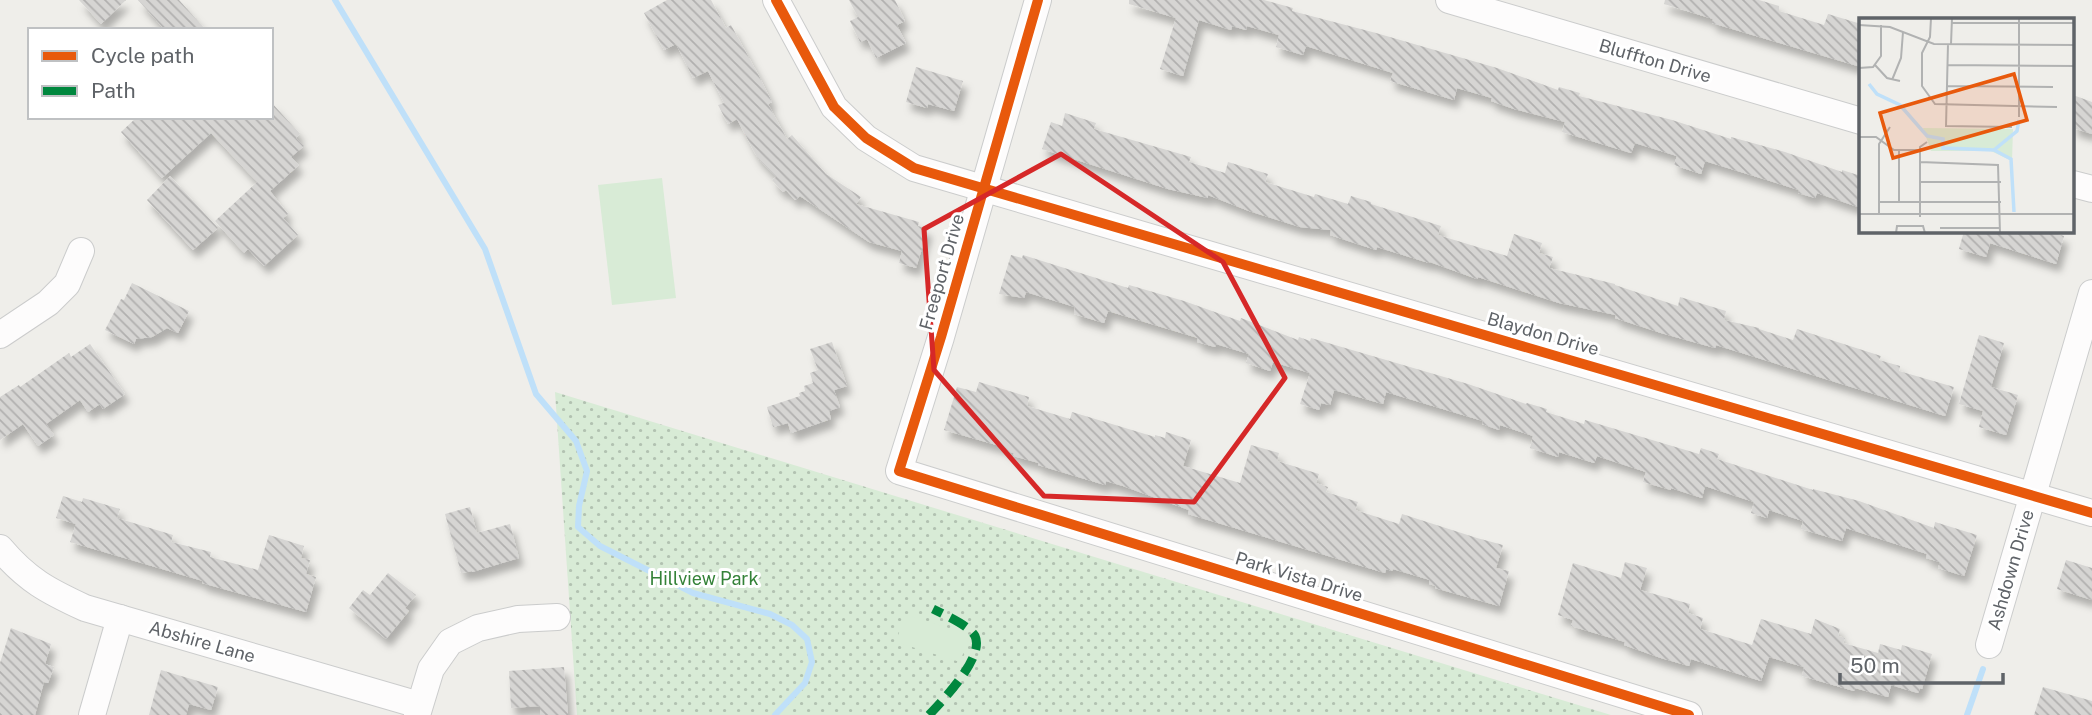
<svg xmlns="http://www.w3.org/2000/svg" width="2092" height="715" font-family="'Public Sans',sans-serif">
<defs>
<pattern id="green-dots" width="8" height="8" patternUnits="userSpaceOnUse" patternTransform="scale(1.75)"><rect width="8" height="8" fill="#d8ebd6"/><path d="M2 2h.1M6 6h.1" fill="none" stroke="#b2c2b1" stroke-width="1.8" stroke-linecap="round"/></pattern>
<pattern id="building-back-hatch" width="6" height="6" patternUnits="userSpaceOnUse" patternTransform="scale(1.75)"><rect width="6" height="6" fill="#d6d5d3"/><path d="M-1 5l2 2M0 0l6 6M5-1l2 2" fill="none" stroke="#b1b0af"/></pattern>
<filter id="shadow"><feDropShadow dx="4.5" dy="8" stdDeviation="3.5" flood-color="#0004"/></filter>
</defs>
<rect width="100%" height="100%" fill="#efeeea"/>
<polygon fill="url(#green-dots)" points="555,392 1611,715 577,715"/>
<g fill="#d8ebd6">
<polygon points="662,178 676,298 612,305 598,185"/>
<polygon points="905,614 970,635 960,662 896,642"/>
</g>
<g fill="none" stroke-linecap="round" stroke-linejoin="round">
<g stroke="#bfe0f9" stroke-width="6">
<polyline points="335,0 485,249 536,394 576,441 587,471 579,506 578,527 600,546 693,593 770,614 792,625 807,639 812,662 805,683 775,715"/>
<polyline points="1967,715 1983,669"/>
</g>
</g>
<g fill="url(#building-back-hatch)" filter="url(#shadow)">
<polygon points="79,0 126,0 101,24"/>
<polygon points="138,0 179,0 206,30 165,30"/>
<polygon points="667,0 711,0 726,28 731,25 759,76 772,102 768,104 787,139 792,135 826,174 861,197 856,204 919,222 918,226 928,229 916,268 899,263 902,251 869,242 800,196 795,200 786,190 783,192 772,180 776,177 757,157 737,119 728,124 718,105 724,103 708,71 693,78 676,44 664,50 644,13"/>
<polygon points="849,0 895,0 905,21 897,25 906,43 876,58 867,39 860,42 850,21 858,17"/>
<polygon points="1129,0 1264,0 1293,8 1292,11 1376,33 1497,68 1558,90 1559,87 1580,93 1579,96 1672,120 1731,139 1731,137 1785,152 1842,172 1842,170 1861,176 1861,208 1817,193 1815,198 1798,193 1799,190 1705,161 1701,174 1674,165 1677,156 1635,143 1631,153 1562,132 1565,122 1514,109 1491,101 1492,98 1457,88 1454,100 1390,81 1393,73 1306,46 1303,55 1276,47 1279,35 1247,26 1246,30 1232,26 1231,30 1199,20 1183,76 1160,69 1176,18 1129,4"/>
<polygon points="1665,0 1759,0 1779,6 1779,11 1824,25 1828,14 1861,24 1861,67 1712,23 1713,19 1664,4"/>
<polygon points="916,67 963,81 954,111 928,104 927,108 906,102"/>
<polygon points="2073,95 2092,102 2092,134 2073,128"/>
<polygon points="271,102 300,134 296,138 304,146 291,157 299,165 270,191 288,214 283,218 298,235 264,266 248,249 244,253 215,221 257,182 211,133 162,178 121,132 137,117 271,117"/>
<polygon points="1065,113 1096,123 1094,129 1191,157 1189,162 1225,173 1228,162 1268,174 1265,182 1314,197 1315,194 1348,204 1351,196 1371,202 1371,204 1441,226 1438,235 1507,256 1514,234 1542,243 1539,253 1553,257 1549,268 1615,284 1615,285 1678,306 1680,297 1726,311 1724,320 1759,328 1759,329 1793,340 1797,329 1881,356 1879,360 1900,366 1899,371 1954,387 1945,416 1716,345 1715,348 1661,333 1615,318 1616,315 1559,303 1478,277 1477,279 1430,262 1429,263 1377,247 1376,250 1330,235 1331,230 1300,227 1249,211 1208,195 1208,198 1168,189 1042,149 1051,122 1062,126"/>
<polygon points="170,176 218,228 193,250 147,200"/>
<polygon points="1964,231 2048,231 2064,236 2056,264 1990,243 1986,257 1959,249"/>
<polygon points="1011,255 1022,258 1023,255 1128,288 1129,285 1184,301 1240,321 1241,318 1298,340 1299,337 1310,341 1311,338 1468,384 1526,404 1527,403 1547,409 1546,412 1584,424 1585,420 1699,454 1701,448 1719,454 1717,459 1813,490 1813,489 1859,501 1934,528 1935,522 1977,535 1964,576 1938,568 1940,562 1926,558 1927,554 1846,528 1842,541 1801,529 1803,521 1769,510 1767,518 1751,513 1754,502 1705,486 1702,498 1671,488 1671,490 1643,482 1646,472 1597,456 1594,463 1559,452 1558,457 1530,448 1533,436 1500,425 1499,430 1482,424 1483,421 1386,392 1383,404 1334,390 1330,405 1321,403 1319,410 1300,404 1310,373 1273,362 1270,371 1246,363 1249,354 1216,344 1215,347 1197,342 1198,338 1108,311 1104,323 1074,314 1075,307 1026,292 1024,298 999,294"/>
<polygon points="132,283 189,311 178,333 167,328 152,337 136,339 134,344 105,330 121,299 124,300"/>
<polygon points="1979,335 2004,343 1991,387 2018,395 2006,435 1979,427 1983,411 1959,404"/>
<polygon points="832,342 847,386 834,390 840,407 829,411 831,419 791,433 788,423 773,427 767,407 800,396 799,393 805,391 804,386 813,383 810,373 818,370 810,349"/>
<polygon points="90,344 125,394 103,409 100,404 88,412 80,400 46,424 54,435 38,446 23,424 0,440 0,397 19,385 20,387 69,353 71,357"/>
<polygon points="979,382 1029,397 1027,406 1070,419 1072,412 1155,437 1155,435 1165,438 1166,432 1191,440 1183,466 1240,483 1251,445 1279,453 1277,461 1319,474 1316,483 1328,487 1326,492 1358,502 1355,510 1399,524 1402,514 1477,538 1503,545 1496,568 1509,571 1499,606 1435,588 1436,586 1429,584 1430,580 1393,569 1392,571 1386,569 1385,573 1188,514 1189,510 1123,486 1106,481 1105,485 1038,465 1039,463 1013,456 1014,453 1006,451 1007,448 944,430 957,387 976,392"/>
<polygon points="63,496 82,502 83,498 120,509 117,518 173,535 171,542 211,552 210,557 258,570 269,535 304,546 301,558 310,560 306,574 316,577 306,612 202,583 203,581 70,542 76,524 56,518"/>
<polygon points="470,507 477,533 510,524 519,558 472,572 472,571 461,573 445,514"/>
<polygon points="2066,560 2092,568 2092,600 2057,589"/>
<polygon points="1625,562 1647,568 1640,590 1690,604 1688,613 1703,618 1700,629 1752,645 1761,619 1811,634 1815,619 1840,629 1838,636 1845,638 1843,643 1878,653 1880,644 1901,650 1902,645 1932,654 1922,689 1920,688 1918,693 1891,685 1888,697 1855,688 1854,691 1802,676 1804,667 1769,657 1761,681 1691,659 1689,666 1661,658 1624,645 1625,642 1571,626 1573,620 1558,615 1573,563 1621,578"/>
<polygon points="388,573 416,595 405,608 409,611 386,639 349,608 363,590 370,595"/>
<polygon points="11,628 51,644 45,664 54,667 48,683 44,682 35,715 0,715 0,663"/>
<polygon points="564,667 568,715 540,715 540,706 511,708 509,671"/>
<polygon points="161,670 218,687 211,710 189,704 186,715 149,715"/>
<polygon points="2043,687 2092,701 2092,715 2034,715"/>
</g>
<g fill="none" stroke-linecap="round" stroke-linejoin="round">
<g stroke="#cbcccc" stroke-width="28">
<g id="street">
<polyline points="776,0 834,107 866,138 914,168 2092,513"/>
<polyline points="1038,0 941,337 899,471 1689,715"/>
<polyline points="1449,0 1861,121"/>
<polyline points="2073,184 2092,189"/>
<polyline points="0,335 48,303 67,284 81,251"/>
<path d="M0,548c27,32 48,43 85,60l334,97"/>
<polyline points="1989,645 2092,293"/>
<polyline points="92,715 120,618"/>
<polyline points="417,715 431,669 450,642 478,628 518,619 557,617"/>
</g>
</g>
<use href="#street" stroke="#fdfcfc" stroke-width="26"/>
<path stroke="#00873e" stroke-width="9" stroke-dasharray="18 9" stroke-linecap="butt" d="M929,715c13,-14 56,-58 46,-79 -5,-10 -32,-22 -42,-27"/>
<g stroke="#fff" stroke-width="15">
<g id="cycleway">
<polyline points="776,0 834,107 866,138 914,168 2092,513"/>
<polyline points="1038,0 941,337 899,471 1689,715"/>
</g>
</g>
<use href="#cycleway" stroke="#e8590c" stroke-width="10"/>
</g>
<path fill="none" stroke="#d62828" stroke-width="5" stroke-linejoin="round" d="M1061,154l162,108 62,116 -91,124 -150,-6 -110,-126 -10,-141z"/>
<g text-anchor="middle" stroke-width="6" stroke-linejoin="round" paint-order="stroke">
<g font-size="18" fill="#5f6368" stroke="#fff">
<text transform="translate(1655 61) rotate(16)" y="6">Bluffton Drive</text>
<text transform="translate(942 272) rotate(-74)" y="6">Freeport Drive</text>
<text transform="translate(1543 334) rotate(16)" y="6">Blaydon Drive</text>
<text transform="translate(2011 570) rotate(-74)" y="6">Ashdown Drive</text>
<text transform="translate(1299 577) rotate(17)" y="6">Park Vista Drive</text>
<text transform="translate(202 642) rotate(16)" y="6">Abshire Lane</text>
</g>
<g font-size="18" fill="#348238" stroke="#fff">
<text x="704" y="585">Hillview Park</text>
</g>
</g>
<g transform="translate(1859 18)">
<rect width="215" height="215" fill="#efeeea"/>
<path d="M64,110l90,1 -1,32 -21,-10h-60z" fill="#d8ebd6"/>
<path fill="none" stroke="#bfe0f9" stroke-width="3.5" d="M10,66l8,10 23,11 27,31 16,3v9l51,2 17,9 3,53M135,132l23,-19 2,-11"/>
<path fill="none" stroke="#b1b2b2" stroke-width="2" d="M72,0l-1,19 -8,16v33l13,18 122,3M93,5h123M0,7l31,2 44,17 141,1M89,26l-2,82 66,1M92,26l1,-26M16,47l12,13 13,3M88,47l128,1M0,50l14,-1 8,-11v-31M33,62l9,-22 2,-26M88,68l106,1M160,99v-99M0,119h17l18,13h26M61,144l78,3 2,68M61,164h81M20,184h122M40,184v-52M0,196h216M20,196v-70l11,-17M61,199v-70l7,-5M81,210h60M37,215l1,-7h26l2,7"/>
<path fill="#e8590c" fill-opacity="0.15" stroke="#e8590c" stroke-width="3.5" d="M155,56l13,46 -134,38 -13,-45z"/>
<rect width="215" height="215" fill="none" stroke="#5f6368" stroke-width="3.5"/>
</g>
<rect x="28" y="28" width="245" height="91" fill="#ffffff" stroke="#bfc1c3" stroke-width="2"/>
<rect x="42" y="51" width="35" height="10" fill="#e8590c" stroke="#bfc1c3" stroke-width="2"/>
<text x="91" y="63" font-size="21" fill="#5f6368">Cycle path</text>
<rect x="42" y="86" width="35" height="10" fill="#00873e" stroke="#bfc1c3" stroke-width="2"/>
<text x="91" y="98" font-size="21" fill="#5f6368">Path</text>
<path d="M1840 673v10h163v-10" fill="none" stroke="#5f6368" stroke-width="3.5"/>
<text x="1850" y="673" font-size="21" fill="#5f6368" stroke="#ffffff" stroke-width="5" paint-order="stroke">50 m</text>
</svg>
